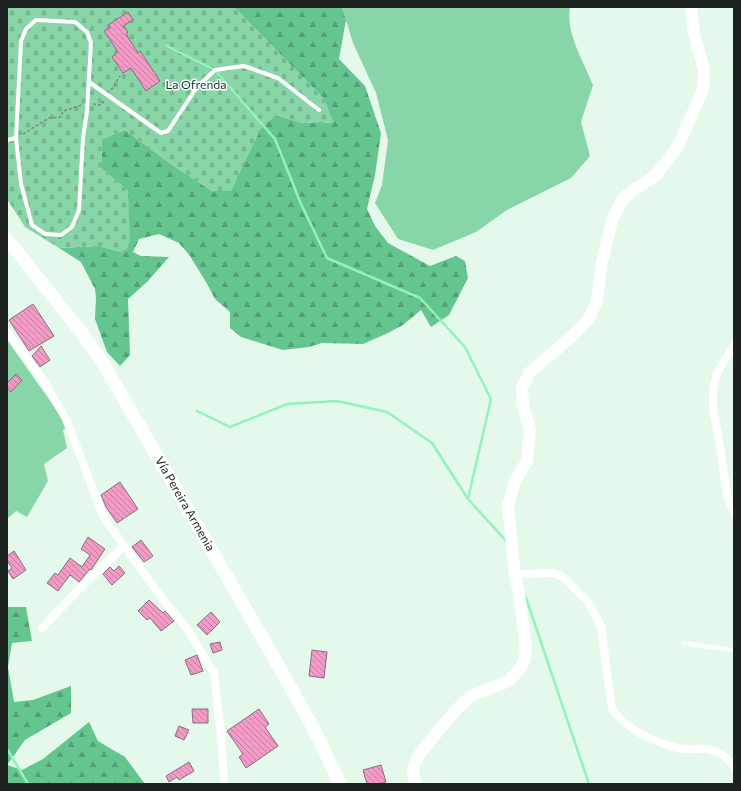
<svg xmlns="http://www.w3.org/2000/svg" width="741" height="791" font-family="Commissioner,sans-serif">
<defs>
<pattern id="forest-firs" width="22" height="20" patternUnits="userSpaceOnUse"><rect width="22" height="20" fill="#65c58f"/><path d="M5 1l3.5 6h-7zM16 11l3.5 6h-7z" fill="#53a074"/></pattern>
<pattern id="cemetery-stones" width="16" height="16" patternUnits="userSpaceOnUse"><rect width="16" height="16" fill="#88d6a7"/><path d="M2 7V4a2 2 0 0 1 4 0v3zM10 15v-3a2 2 0 0 1 4 0v3z" fill="#75b88f"/></pattern>
<pattern id="building-back-hatch" width="6" height="6" patternUnits="userSpaceOnUse"><rect width="6" height="6" fill="#f599c7"/><path d="M-1 5l2 2M0 0l6 6M5-1l2 2" fill="none" stroke="#c67da1"/></pattern>
</defs>
<rect width="100%" height="100%" fill="#e4f9eb"/>
<g fill="#88d6a7">
<path d="M342,7h228c-5,25 14,55 23,78l-12,37 9,34 -19,22 -64,32 -31,22 -43,18 -35,-11 -23,-36 7,-18 6,-45 -12,-47 -23,-50z"/>
<polygon points="7,340 68,426 63,430 67,448 44,464 48,481 27,517 16,511 7,519"/>
</g>
<g fill="url(#forest-firs)">
<polygon points="234,7 342,7 346,20 339,59 365,86 381,133 375,175 367,209 375,226 388,243 430,266 456,256 465,261 468,278 449,315 431,327 421,310 403,325 386,334 363,344 322,343 309,347 283,350 241,337 230,328 230,312 215,299 206,282 190,256 179,243 159,234 139,239 133,252 141,256 169,257 147,282 128,299 130,355 120,366 107,352 95,319 96,298 95,289 81,262 59,248 99,246 125,253 128,191 101,168 102,139 125,130 174,166 212,191 230,191 261,128 275,115 303,123 321,122 333,123 324,99"/>
<polygon points="7,607 26,607 32,641 12,643 8,667 14,702 33,700 71,686 71,713 25,740 7,765 22,770 43,759 89,722 98,741 125,757 145,784 7,784"/>
</g>
<polygon fill="url(#cemetery-stones)" points="7,7 234,7 324,99 334,123 321,122 303,123 275,115 261,128 231,191 212,191 174,166 125,130 102,139 101,168 128,191 130,241 125,253 99,246 59,248 25,227 7,199"/>
<g fill="none" stroke-linecap="round" stroke-linejoin="round">
<g stroke="#91f3ba" stroke-width="2.5">
<polyline points="167,46 215,70 275,139 301,204 327,258 420,298 465,347 491,399 468,499"/>
<polyline points="197,411 230,427 287,404 337,401 387,412 432,443 468,499 508,543"/>
<polyline points="525,595 589,784"/>
<polyline points="7,749 28,784"/>
</g>
</g>
<g fill="url(#building-back-hatch)" stroke="#85717a">
<polygon points="128,12 133,20 123,26 128,32 126,34 138,53 140,51 160,81 146,91 131,68 123,73 112,57 118,52 104,31 110,28 108,25"/>
<polygon points="33,304 54,336 29,351 9,320"/>
<polygon points="41,346 50,360 40,367 32,356"/>
<polygon points="16,374 22,380 11,392 7,388 7,383"/>
<polygon points="120,482 138,509 117,523 106,507 101,495"/>
<polygon points="88,537 105,549 91,570 90,569 79,582 70,575 58,591 47,583 55,573 58,575 70,558 82,567 90,555 81,549"/>
<polygon points="141,540 153,556 144,562 132,547"/>
<polygon points="14,551 26,570 13,579 8,571 12,568 7,561 7,556"/>
<polygon points="119,566 125,573 112,585 103,574 110,567 114,571"/>
<polygon points="149,600 163,613 165,611 174,621 161,631 150,618 147,620 138,611"/>
<polygon points="211,612 220,622 207,635 197,625"/>
<polygon points="220,642 222,650 213,653 210,644"/>
<polygon points="312,650 327,652 324,678 309,676"/>
<polygon points="197,655 203,671 191,675 185,660"/>
<polygon points="192,709 208,709 208,723 193,723"/>
<polygon points="259,709 269,724 265,727 278,746 246,768 239,757 243,754 227,731"/>
<polygon points="179,726 189,730 184,740 175,736"/>
<polygon points="189,762 194,771 179,780 177,777 169,782 166,776"/>
<polygon points="381,765 386,782 379,784 367,784 363,770"/>
</g>
<g fill="none" stroke-linecap="round" stroke-linejoin="round">
<g stroke="#7c8980" stroke-width="1.5" stroke-dasharray="3 2" stroke-linecap="butt">
<polyline points="111,90 120,76"/>
<polyline points="93,104 101,105 104,101"/>
<polyline points="23,134 49,118 61,117 63,111 82,105"/>
</g>
<g stroke="#fff" stroke-width="4">
<polygon points="36,20 75,22 87,32 91,43 87,111 83,138 79,210 72,227 61,235 45,234 32,225 21,184 16,138 21,41 26,29"/>
<polyline points="89,82 161,133 168,131 197,87 215,70 244,66 278,78 319,110"/>
<polyline points="7,140 16,138"/>
<polyline points="683,643 734,650"/>
</g>
<g stroke="#fff" stroke-width="8">
<polyline points="7,332 42,378 66,419 104,518 158,593 188,630 214,673 222,745 224,784"/>
<polyline points="734,345 717,373 713,390 713,408 721,452 727,495 734,513"/>
<path d="M515,576l4,-2 35,-1 9,4 25,25 13,24 11,83c16,22 43,34 70,40 9,1 17,-1 25,0 12,2 21,8 27,18"/>
<polyline points="42,628 79,589 124,546"/>
</g>
<polyline stroke="#fff" stroke-width="12" points="416,784 413,775 414,765 421,752 454,712 471,696 509,681 521,667 525,659 526,648 519,592 515,576 508,506 515,481 527,461 530,430 523,406 522,387 530,372 571,337 589,319 597,300 602,263 612,220 621,202 627,195 656,175 678,147 703,89 704,70 694,33 691,7"/>
<polyline stroke="#fff" stroke-width="13" points="7,239 82,333 103,363 277,663 316,733 340,784"/>
</g>
<g text-anchor="middle" stroke-width="3" stroke-linejoin="round" paint-order="stroke">
<g font-size="12" fill="#08331e" stroke="#fff">
<text x="196" y="89">La Ofrenda</text>
</g>
<g font-size="12" fill="#1d241f" stroke="#fff">
<text transform="translate(185 504) rotate(60)" y="4">Vía Pereira Armenia</text>
</g>
</g>
<rect width="741" height="791" fill="none" stroke="#1d241f" stroke-width="16"/>
</svg>
